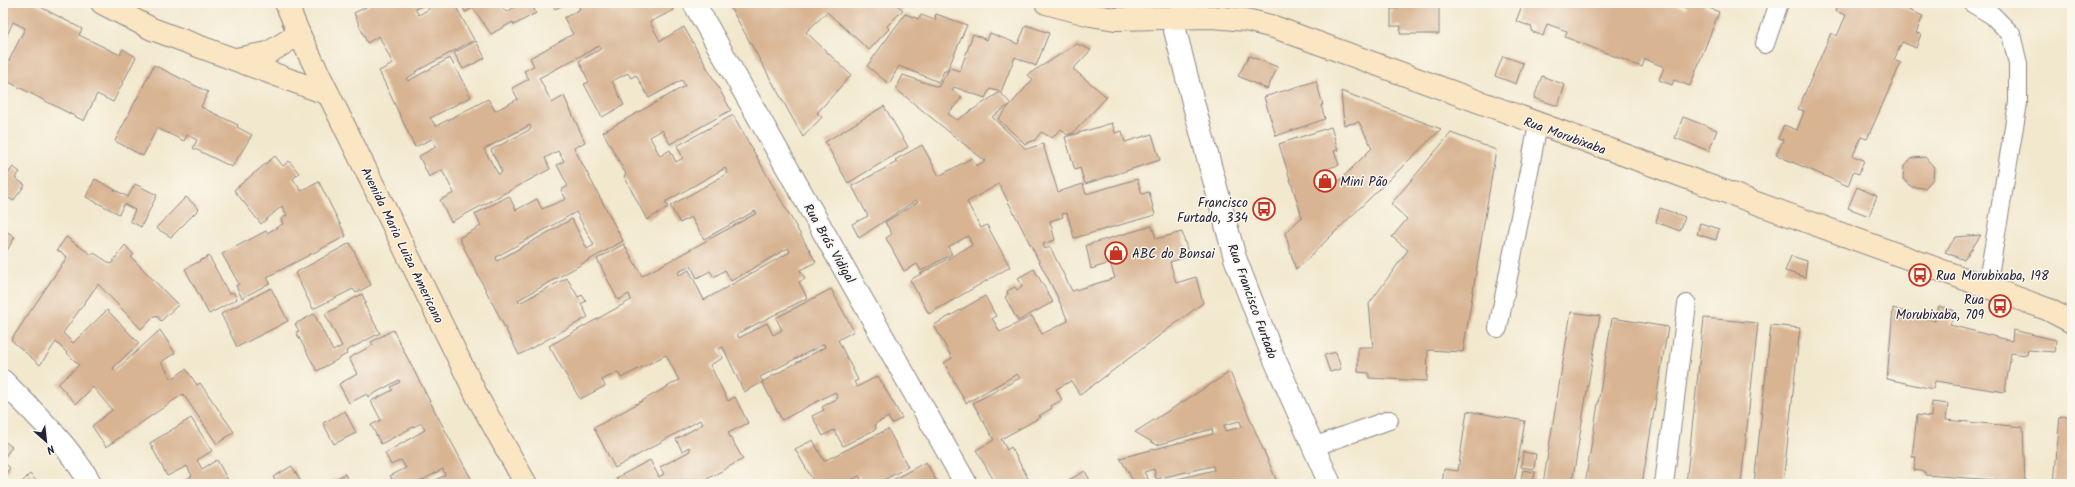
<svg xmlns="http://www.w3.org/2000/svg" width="2075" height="487" font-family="Kalam,sans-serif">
<rect width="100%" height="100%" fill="#fbf7ec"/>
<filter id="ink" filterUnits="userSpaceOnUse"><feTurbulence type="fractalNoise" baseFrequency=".025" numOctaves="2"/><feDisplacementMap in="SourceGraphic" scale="8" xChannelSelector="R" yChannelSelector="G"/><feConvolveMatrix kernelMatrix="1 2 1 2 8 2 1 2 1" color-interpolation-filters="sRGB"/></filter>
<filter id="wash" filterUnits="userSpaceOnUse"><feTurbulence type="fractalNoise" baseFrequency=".012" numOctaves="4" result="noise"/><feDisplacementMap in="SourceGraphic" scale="16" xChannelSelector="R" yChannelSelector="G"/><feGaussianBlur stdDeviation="0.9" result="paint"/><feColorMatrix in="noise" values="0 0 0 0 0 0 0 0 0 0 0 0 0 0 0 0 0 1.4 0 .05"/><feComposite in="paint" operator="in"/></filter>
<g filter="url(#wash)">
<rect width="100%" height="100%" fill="#f2e8ce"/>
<g id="blocks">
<g fill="#d8b493" fill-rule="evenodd">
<polygon points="3,3 33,3 82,29 79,35 120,55 123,49 136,57 113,102 97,94 84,121 3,79 3,73 25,28 13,22 3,44"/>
<path d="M370,3h84l20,37 -59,32 1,1 -10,6 2,2 42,-23 21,39 -41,21 6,8 52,-27 7,12 23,-12 -6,-11 17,-9 -5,-8 10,-5 -4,-8 43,-24 -9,-16 16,-9 -3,-6h93l4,7 -24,12 10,19 24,-14 47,83 -61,34 -8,-14 -12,7 10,19 10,-6 6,12 7,-4 -6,-12 56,-31 83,147 -16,8 5,9 -6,3 8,16 -70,36 2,4 28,-15 6,12 9,-5 -6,-12 55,-29 23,42 -16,9 20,40 -4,2 3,5 21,-11 24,42 -10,6 -4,-7 -13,7 1,5 -33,17 -9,-16 -11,6 -11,-20 12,-6 -2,-3 16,-9 -3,-6 -53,28 -20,-38 63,-35 -1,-3 -64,33 3,5 -19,10 -21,-45 -5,2 5,9 -13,7 18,36 7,-4 13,26 -20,10 15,26 -45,25h-78l-4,-6 34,-18 9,17 5,-3 -4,-7 30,-16 -1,-4 -7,4 -6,-12 27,-15 -3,-4 -85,48 -21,-40 85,-48 -13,-25 -45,23 -3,-6 -16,8 3,6 -25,13 -31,-53 82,-46 -2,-6 -11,6 -21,-41 27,-15 18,32 115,-63 -2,-2 -51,28 -13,-22 -11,6 -10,-17 58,-33 -3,-5 -60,34 3,5 -21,13 -23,-44 2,-2 -23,-42 82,-46 -3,-6 -33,18 -13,-23 -5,3 -3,-5 -16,8 12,24 -22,12 -18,-33 5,-2 -10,-21 22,-12 -2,-3 -60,32 13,25 12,-7 21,46 -11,6 49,93 -105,59 1,3 48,-25 11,19 4,-2 4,6 -5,3 7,13 -69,38 -60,-117 22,-12 -6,-12 34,-18 7,14 21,-11 5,10 24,-10 -5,-9 7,-4 -11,-21 7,-4 -6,-10 -13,7 5,11 -99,53 -11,-22 14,-7 -12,-23 -13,7 -10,-21 17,-9 -4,-8 -17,8 -36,-76 14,-7 -14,-28 -12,7 -13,-30 16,-8zM427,4l2,5 -10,6 -4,-6zM530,125l1,4 -40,21 11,22 -4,2 -14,-25zM576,212l18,33 -7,4 -15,-30 -75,42 -1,-4zM788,248l2,4 -86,48 -15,-30 -10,5 -1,-3 13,-6 6,12 13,-7 4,6 11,-7 6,11z"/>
<polygon points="461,3 499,3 506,12 523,3 531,3 536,13 514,25 513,22 491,34 473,8 465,12"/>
<polygon points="552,3 567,3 555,9"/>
<polygon points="728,3 895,3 903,10 887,26 889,29 869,50 827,12 806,32 851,75 817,113 822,117 803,137"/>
<polygon points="1399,3 1439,3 1439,34 1400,34 1401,26 1391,26 1391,9 1399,9"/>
<polygon points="1523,3 1669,3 1686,9 1688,3 1705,3 1704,6 1719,12 1690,86 1674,80 1672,85 1659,80 1664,67 1645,59 1642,67 1565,37 1567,31 1547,24 1543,36 1531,31 1532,27 1516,21"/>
<polygon points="1838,3 1892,3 1923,16 1916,33 1921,34 1916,48 1902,42 1894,60 1901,63 1867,139 1861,137 1853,156 1864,160 1859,174 1853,172 1848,186 1776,155 1783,140 1778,138 1784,125 1797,130 1804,111 1798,109 1831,33 1837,36 1846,15 1835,11"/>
<polygon points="905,14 919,19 921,15 935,20 936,14 967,25 947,71 944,71 939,82 899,66 889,84 867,66"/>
<polygon points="1026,25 1049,33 1036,66 1015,57 1001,92 990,89 985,98 954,87 952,90 962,97 948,114 957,120 1000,92 1011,104 992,117 1026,149 1043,144 1058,192 1083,184 1086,194 1137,179 1142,194 1149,192 1155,215 1074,238 1067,213 1062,214 1063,217 1050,221 1055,240 1043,244 1045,249 1050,247 1072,291 1115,278 1110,263 1091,269 1086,245 1152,226 1156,239 1182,232 1189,256 1170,262 1176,283 1196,277 1203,303 1080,395 1071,381 1056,389 1062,400 1051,406 1052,408 1039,416 1041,417 1001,439 1007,450 1011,447 1031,484 996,484 976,450 994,440 973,403 1020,378 1017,374 966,403 944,363 952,358 934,325 985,296 996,316 992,318 1000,332 1032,316 1042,334 1068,321 1057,296 999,184 967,202 981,228 987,225 1010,267 929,314 910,280 972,245 968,236 948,247 952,254 921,271 917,264 904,271 886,238 892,234 885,222 918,202 916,200 859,238 852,224 868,216 852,186 897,162 895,160 922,145 939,176 972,158 976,166 985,161 896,89 903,75 938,87 950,68 960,71 973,34 987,40 990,33 1018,44"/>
<polygon points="476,41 485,58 463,69 454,53"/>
<polygon points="1077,44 1091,50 1073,69 1107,97 1073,133 1067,135 1061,129 1052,138 1041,132 1035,140 1025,144 998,119 1033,79 1027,75"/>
<polygon points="1249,56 1278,67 1267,89 1238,76"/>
<polygon points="1503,56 1523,63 1516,84 1495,76"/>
<polygon points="154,65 208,92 201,107 238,125 237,127 252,135 232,167 193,148 197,140 187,135 184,141 157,128 143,156 115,141"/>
<polygon points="1542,76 1565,85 1558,106 1534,98"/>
<polygon points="1316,81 1323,105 1321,105 1325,119 1276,136 1264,97"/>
<polygon points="1341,91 1441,129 1296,270 1285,233 1302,217 1279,144 1331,127 1338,150 1334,151 1339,165 1322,170 1329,191 1372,148 1359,122 1344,125"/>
<polygon points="884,106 908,147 848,183 825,142"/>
<polygon points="1683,117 1717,130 1709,151 1675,138"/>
<polygon points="1112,123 1115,133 1122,131 1125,142 1152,134 1160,160 1085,184 1080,168 1075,170 1065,137"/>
<polygon points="1451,133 1496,150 1463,352 1428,350 1427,381 1369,378 1369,373 1358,372 1358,347 1373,347 1369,304 1408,250 1392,237 1407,219 1391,204"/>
<polygon points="275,156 283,166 289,161 299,173 293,179 301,191 319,182 346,236 267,277 270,283 242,298 236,286 239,284 222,254 266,231 267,233 283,224 281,219 287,215 282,206 261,224 234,190"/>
<polygon points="1925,157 1934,167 1933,179 1925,188 1912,187 1903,179 1904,166 1913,158"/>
<polygon points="13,167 20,172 15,178 25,185 13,201 3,194 3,180"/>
<polygon points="95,179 128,197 135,184 157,195 141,227 130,221 135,210 124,204 119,214 86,197"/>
<polygon points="1857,187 1877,196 1869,216 1848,208"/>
<polygon points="186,197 199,209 171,237 156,228"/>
<polygon points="1660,208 1685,217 1680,231 1656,222"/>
<polygon points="1700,223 1719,229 1716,240 1697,234"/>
<polygon points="3,229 15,237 3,257"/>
<polygon points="1981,235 1964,260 1945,252 1956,237"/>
<polygon points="66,237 92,255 94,253 111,264 125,245 134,255 131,257 178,305 161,321 156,315 141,329 98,284 63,333 73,343 107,310 139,343 113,368 115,371 160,330 175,353 161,362 172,379 186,369 197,385 200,383 234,432 217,444 183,394 106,447 92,426 112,410 93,387 76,404 58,384 79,365 56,342 40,365 11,340 67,257 57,250"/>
<polygon points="350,243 371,285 356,293 353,289 313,309 295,273"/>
<polygon points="209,256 229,294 233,292 237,299 209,314 185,269"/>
<polygon points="1791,256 1807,261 1805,277 1785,271"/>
<polygon points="1034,269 1053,302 1018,321 1005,297 1008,294 1007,291 1015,287 1017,290 1022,286 1018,278"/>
<polygon points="271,288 288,321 237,347 221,314"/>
<polygon points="362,294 366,303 364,304 380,333 346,351 347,354 317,371 296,332 299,331 295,324 314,314 333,351 342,346 325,314"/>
<polygon points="1939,306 1955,311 1950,325 2012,341 2013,330 2056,340 2055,352 2028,350 2027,355 2011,353 2005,392 1935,381 1933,389 1887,379 1893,308 1935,321"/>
<polygon points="1571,312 1600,316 1586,397 1572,484 1543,484"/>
<polygon points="1612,318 1668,327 1642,484 1585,484"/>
<polygon points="1704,318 1758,323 1741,484 1686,484"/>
<polygon points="1771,325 1800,328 1783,484 1754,484"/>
<polygon points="393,330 439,419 474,484 421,484 429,480 430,483 445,475 443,469 415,484 395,484 390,476 406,468 401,460 391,465 385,453 425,430 421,423 381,444 371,425 381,420 371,401 393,390 391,387 400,382 399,380 368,397 367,394 349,403 339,384 357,374 349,358 373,345 371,342"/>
<polygon points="1336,352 1341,369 1330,372 1324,355"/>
<path d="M1230,372l48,112h-121l57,-14 -1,-4 -57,13 -2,-10 -10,3 7,12h-16l-15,-26 93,-24 -1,-5 -55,16 -22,-13zM1240,421l2,6 -17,4 -1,-6z"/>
<polygon points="1932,402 1948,404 1946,420 2023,427 2025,484 1995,484 1996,480 1925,475 1925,472 1914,470 1916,457 1912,457 1917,415 1931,417"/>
<polygon points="345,411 356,433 334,444 323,423"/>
<polygon points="1467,411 1525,421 1514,484 1442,484 1444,469 1458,471"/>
<polygon points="2060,416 2072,417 2072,484 2054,484"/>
<polygon points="191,418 212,451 197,460 202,469 217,460 230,484 178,484 192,476 187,466 167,476 150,443"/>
<polygon points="888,429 908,467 876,484 864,484 859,476 843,484 827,482 815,484 795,449 813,440 824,461"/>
<polygon points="3,440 12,447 3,459"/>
<polygon points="1523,452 1536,454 1534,469 1521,467"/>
<polygon points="3,461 10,468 3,478"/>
<polygon points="926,462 938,484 885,484"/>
<polygon points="292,466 302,484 277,484 273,477"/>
<polygon points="1523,470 1535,472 1533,484 1520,484"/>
<polygon points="1085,471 1092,484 1062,484"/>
<polygon points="30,474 39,484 20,484"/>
<polygon points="345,474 350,484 326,484"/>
</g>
</g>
</g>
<g filter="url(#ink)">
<use href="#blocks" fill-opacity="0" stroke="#8a8584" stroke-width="1"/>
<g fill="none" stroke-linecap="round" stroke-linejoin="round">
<g stroke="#8a8584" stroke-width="20">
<g id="lane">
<polyline points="1972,3 1992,15 2011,34 2018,64 2018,103 1987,287"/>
<polyline points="1765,44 1779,3"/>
<polyline points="1498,328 1538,125"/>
<polyline points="1313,447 1389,420"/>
<polyline points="1664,484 1687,304"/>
</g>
</g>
<g stroke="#8a8584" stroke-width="24">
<g id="street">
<polyline points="694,3 966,484"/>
<polyline points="1172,18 1193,102 1235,258 1271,351 1330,484"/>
<path d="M3,381c31,31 66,65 88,103"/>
</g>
</g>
<g stroke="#8a8584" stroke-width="24">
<g id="secondary">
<polyline points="102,3 152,29 328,94"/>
<polyline points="286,3 299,34 478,398 526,484"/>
<path d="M1046,3l45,12 24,4 97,-2 34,3 28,7c257,96 516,186 773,282l25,13"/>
<polyline points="236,59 268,53 299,34"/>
</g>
</g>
<use href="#lane" stroke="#fff" stroke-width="18"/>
<use href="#street" stroke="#fff" stroke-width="22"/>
<use href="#secondary" stroke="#fbe6c4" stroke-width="22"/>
</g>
</g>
<defs>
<g id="shop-ring" transform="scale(1.15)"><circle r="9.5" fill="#fbf7ec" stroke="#c8321e" stroke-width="1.5"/><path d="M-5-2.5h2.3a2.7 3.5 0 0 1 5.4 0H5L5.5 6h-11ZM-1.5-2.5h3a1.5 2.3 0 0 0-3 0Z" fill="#c8321e"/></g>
<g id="bus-ring" transform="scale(1.15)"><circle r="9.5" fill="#fbf7ec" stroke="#c8321e" stroke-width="1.5"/><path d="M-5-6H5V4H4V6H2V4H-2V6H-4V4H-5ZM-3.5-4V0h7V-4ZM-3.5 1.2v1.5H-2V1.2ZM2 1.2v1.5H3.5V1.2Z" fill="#c8321e"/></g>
</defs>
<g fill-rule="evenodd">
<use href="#shop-ring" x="1325" y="181"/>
<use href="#bus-ring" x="1264" y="209"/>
<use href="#shop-ring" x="1116" y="253"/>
<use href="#bus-ring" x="1920" y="275"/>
<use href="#bus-ring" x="2000" y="306"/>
</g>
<g text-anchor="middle" stroke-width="3" stroke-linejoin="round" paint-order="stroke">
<g font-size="13" fill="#22223b" stroke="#fbf7ec">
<text transform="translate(1565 135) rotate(20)" y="5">Rua Morubixaba</text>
<text transform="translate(830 243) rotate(60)" y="5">Rua Brás Vidigal</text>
<text transform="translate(403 245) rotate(64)" y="5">Avenida Maria Luiza Americano</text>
<text transform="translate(1253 301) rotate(70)" y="5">Rua Francisco Furtado</text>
</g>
<g font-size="13" fill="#22223b" stroke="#fbf7ec" text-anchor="start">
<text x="1340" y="186">Mini Pão</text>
<text x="1248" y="207" text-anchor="end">Francisco<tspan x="1248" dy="15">Furtado, 334</tspan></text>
<text x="1132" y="258">ABC do Bonsai</text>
<text x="1936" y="280">Rua Morubixaba, 198</text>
<text x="1984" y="304" text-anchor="end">Rua<tspan x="1984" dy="15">Morubixaba, 709</tspan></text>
</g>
</g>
<rect width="2075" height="487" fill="none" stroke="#fbf7ec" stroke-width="16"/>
<g transform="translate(46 441) rotate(152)" stroke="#fbf7ec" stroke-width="3" paint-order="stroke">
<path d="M0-3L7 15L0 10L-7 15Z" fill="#22223b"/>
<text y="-6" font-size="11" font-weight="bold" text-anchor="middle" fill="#22223b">N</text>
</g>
</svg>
